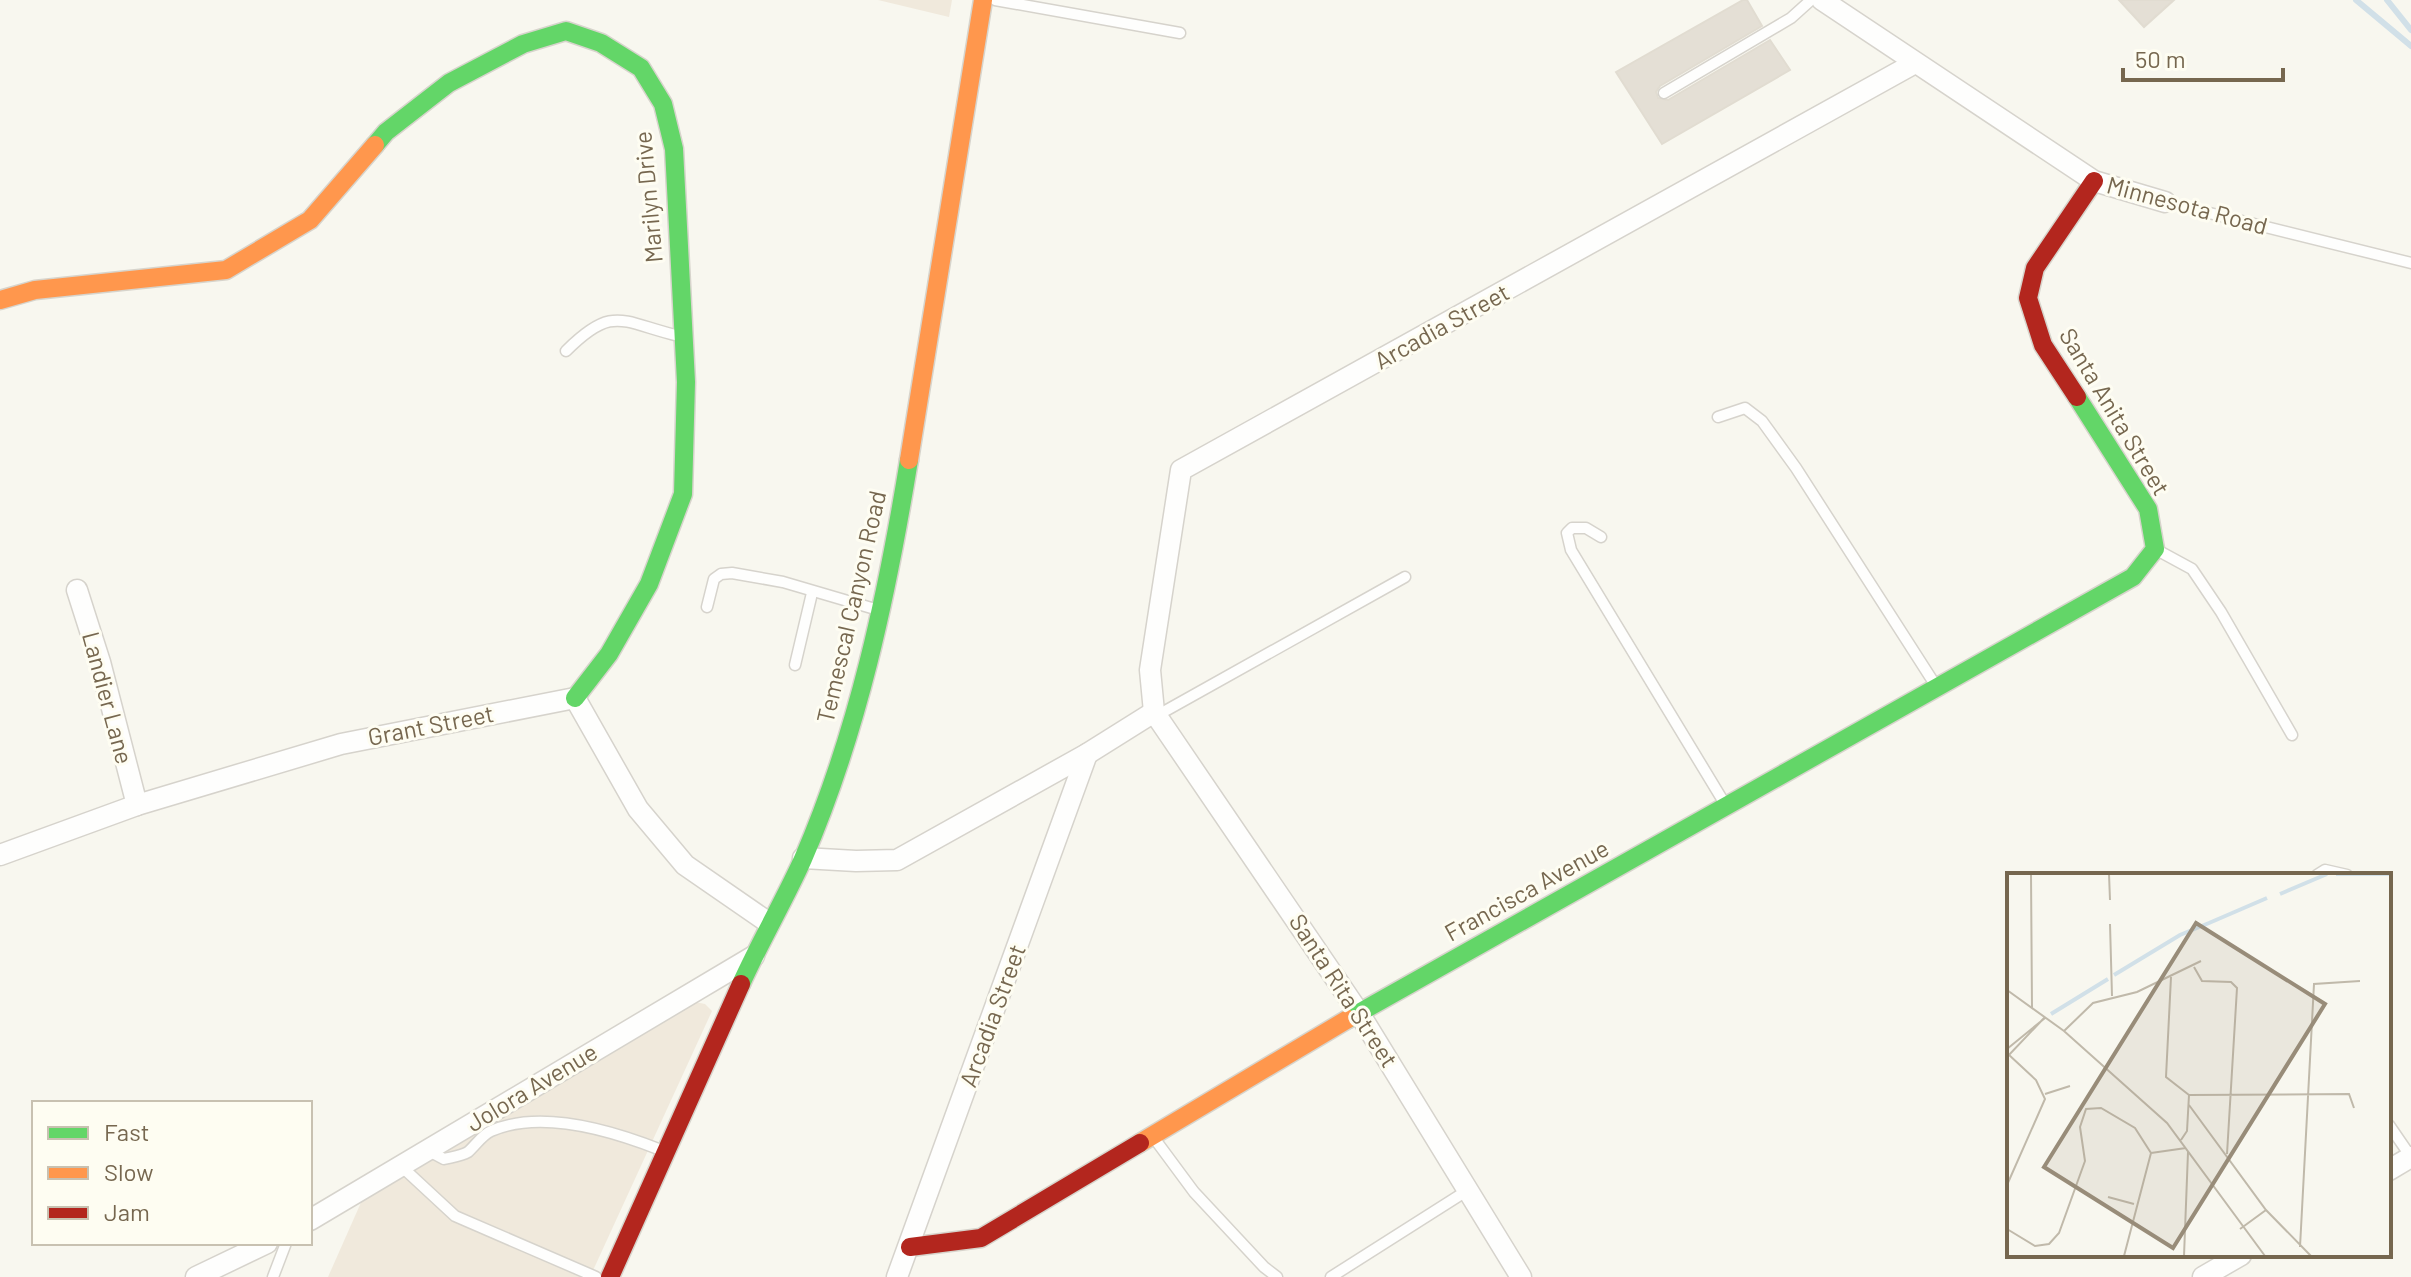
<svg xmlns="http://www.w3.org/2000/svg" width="2411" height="1277" font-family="Barlow,sans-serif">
<rect width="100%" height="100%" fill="#f8f7ef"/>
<g fill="#f0e9dc">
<polygon points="878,0 952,0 949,17"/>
<polygon points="695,1002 705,1004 712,1011 590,1277 328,1277 363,1198"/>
</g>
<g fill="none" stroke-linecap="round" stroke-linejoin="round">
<g stroke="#d1e0e8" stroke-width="6">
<polyline points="2356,0 2411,46"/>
<polyline points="2387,0 2411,30"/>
</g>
</g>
<g fill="#e4dfd5" stroke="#e1dcd1" stroke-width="2">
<polygon points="1743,0 1747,0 1762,26 1660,86 1656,92 1658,98 1668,100 1770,40 1790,70 1662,144 1616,72"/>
<polygon points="2119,0 2174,0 2144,27"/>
</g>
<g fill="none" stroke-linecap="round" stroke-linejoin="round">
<g stroke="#d6d3cc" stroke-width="13">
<g id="lane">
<polyline points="995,0 1180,33"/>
<polyline points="1664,93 1791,18 1811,0"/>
<polyline points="2165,202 2411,263"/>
<path d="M566,351c47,-47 55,-29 113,-15"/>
<polyline points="1718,417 1745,408 1762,421 1796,468 1936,686"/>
<polyline points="1601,537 1586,528 1572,528 1567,533 1571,550 1725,804"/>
<polyline points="2157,550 2192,569 2221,612 2292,735"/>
<polyline points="707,607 714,579 721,574 732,573 783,582 875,609"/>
<polyline points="795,665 812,593"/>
<polyline points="1158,715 1405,577"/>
<polyline points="2317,875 2325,870 2347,875"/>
<polyline points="2389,1125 2411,1157"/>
<polyline points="1154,1138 1194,1192 1264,1267 1277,1277"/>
<path d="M429,1151l15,8c8,-2 17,-3 24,-7 8,-7 14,-17 23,-21 50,-22 122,0 170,19"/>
<polyline points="401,1166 455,1216 596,1277"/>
<polyline points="273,1277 286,1243"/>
<polyline points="1331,1277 1468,1190"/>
</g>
</g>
<g stroke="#d6d3cc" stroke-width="23">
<g id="street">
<polyline points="1822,0 2094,181 2165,202"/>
<polyline points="77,590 100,662 137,805"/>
<polyline points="1154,712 1150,670 1181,470 1915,63"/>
<polyline points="1154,712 1359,1013 1521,1277"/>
<polyline points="0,855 137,805 341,744 575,698 638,809 685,865 769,923"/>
<polyline points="803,858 856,861 897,860 1087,754 1154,712"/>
<polyline points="2389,1170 2411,1157"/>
<polyline points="310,1220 754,956"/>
<polyline points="196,1277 267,1243"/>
<polyline points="897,1277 1087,754"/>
<polyline points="2203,1277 2241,1255"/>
</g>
</g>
<g stroke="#d7d4cc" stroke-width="21">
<g id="fast">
<polyline points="375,145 386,132 449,83 523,44 566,31 601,43 641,68 663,104 674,149 686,382 683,494 649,584 609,654 575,698"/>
<path d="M741,984c19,-42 43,-83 62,-125 55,-127 84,-264 106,-399"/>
<polyline points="1348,1019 2133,577 2155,549 2148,509 2077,397"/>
</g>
</g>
<g stroke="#d7d4cc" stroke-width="21">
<g id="slow">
<polyline points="0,300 35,290 226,270 310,220 375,145"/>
<polyline points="909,460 983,0"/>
<polyline points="1140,1143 1348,1019"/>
</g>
</g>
<g stroke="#d7d4cc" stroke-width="21">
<g id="jam">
<polyline points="2077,397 2043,345 2028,298 2035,268 2094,181"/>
<polyline points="910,1247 981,1238 1140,1143"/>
<polyline points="610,1277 741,984"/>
</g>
</g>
<use href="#lane" stroke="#fefefd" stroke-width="10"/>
<use href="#street" stroke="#fefefd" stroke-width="20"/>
<use href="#fast" stroke="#63d668" stroke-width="18"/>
<use href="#slow" stroke="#ff974d" stroke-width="18"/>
<use href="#jam" stroke="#b3261e" stroke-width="18"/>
</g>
<g text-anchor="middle" stroke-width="6" stroke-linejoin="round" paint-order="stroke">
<g font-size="24" fill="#76674f" stroke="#fefdf2">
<text transform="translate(649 197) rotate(-95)" y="8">Marilyn Drive</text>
<text transform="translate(2187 206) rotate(15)" y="8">Minnesota Road</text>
<text transform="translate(1442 327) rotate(-29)" y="8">Arcadia Street</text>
<text transform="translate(2114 412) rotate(59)" y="8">Santa Anita Street</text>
<text transform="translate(852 607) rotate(-77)" y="8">Temescal Canyon Road</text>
<text transform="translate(107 698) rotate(75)" y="8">Landier Lane</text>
<text transform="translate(431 726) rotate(-11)" y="8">Grant Street</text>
<text transform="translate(1527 891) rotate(-29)" y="8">Francisca Avenue</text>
<text transform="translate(1343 991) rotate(57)" y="8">Santa Rita Street</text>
<text transform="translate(993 1016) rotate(-70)" y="8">Arcadia Street</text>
<text transform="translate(532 1088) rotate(-31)" y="8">Jolora Avenue</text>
</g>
</g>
<g transform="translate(2007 873)">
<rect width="384" height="384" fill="#f8f7ef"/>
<path fill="none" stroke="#d1e0e8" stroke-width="4" d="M329,1h55M273,21l47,-20M202,50l58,-25M107,102l66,-40 29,-12M44,141l57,-35"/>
<path fill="none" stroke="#c0b9aa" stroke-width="2" d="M24,1l1,134M102,1l1,26M103,51l2,72M187,94l8,14 29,1 6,6 -10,166M164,104l-5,100 23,18M0,117l57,41 103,92 98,133M57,158l29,-28 44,-11 64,-31M0,176l38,-31M0,184l38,-40M38,221l25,-8M182,222l160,-1 5,14M182,232l77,105 45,46M174,267l6,-9 2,-36M144,280l35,-5M0,312l38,-86 -9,-19 -28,-26M101,324l26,7M0,356l28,17 14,-2 10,-11 26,-72 -5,-34 6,-18 15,-1 34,20 16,25M233,356l26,-19M293,374l14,-263 46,-3M117,383l27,-103M177,383l4,-104"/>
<path fill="#988c79" fill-opacity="0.15" stroke="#988c79" stroke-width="4" d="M189,50l129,81 -152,244 -129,-81z"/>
<rect width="384" height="384" fill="none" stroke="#76674f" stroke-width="4"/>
</g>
<rect x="32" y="1101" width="280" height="144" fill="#fefdf2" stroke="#c8c1b1" stroke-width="2"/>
<rect x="48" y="1127" width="40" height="12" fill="#63d668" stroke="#c8c1b1" stroke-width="2"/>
<text x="104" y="1141" font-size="24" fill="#76674f">Fast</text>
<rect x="48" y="1167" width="40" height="12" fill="#ff974d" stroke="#c8c1b1" stroke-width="2"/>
<text x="104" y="1181" font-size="24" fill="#76674f">Slow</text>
<rect x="48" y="1207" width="40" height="12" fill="#b3261e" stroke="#c8c1b1" stroke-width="2"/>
<text x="104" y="1221" font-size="24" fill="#76674f">Jam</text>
<path d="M2123 68v12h160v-12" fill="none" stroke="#76674f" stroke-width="4"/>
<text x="2135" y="68" font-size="24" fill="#76674f" stroke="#fefdf2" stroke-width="6" paint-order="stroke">50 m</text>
</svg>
